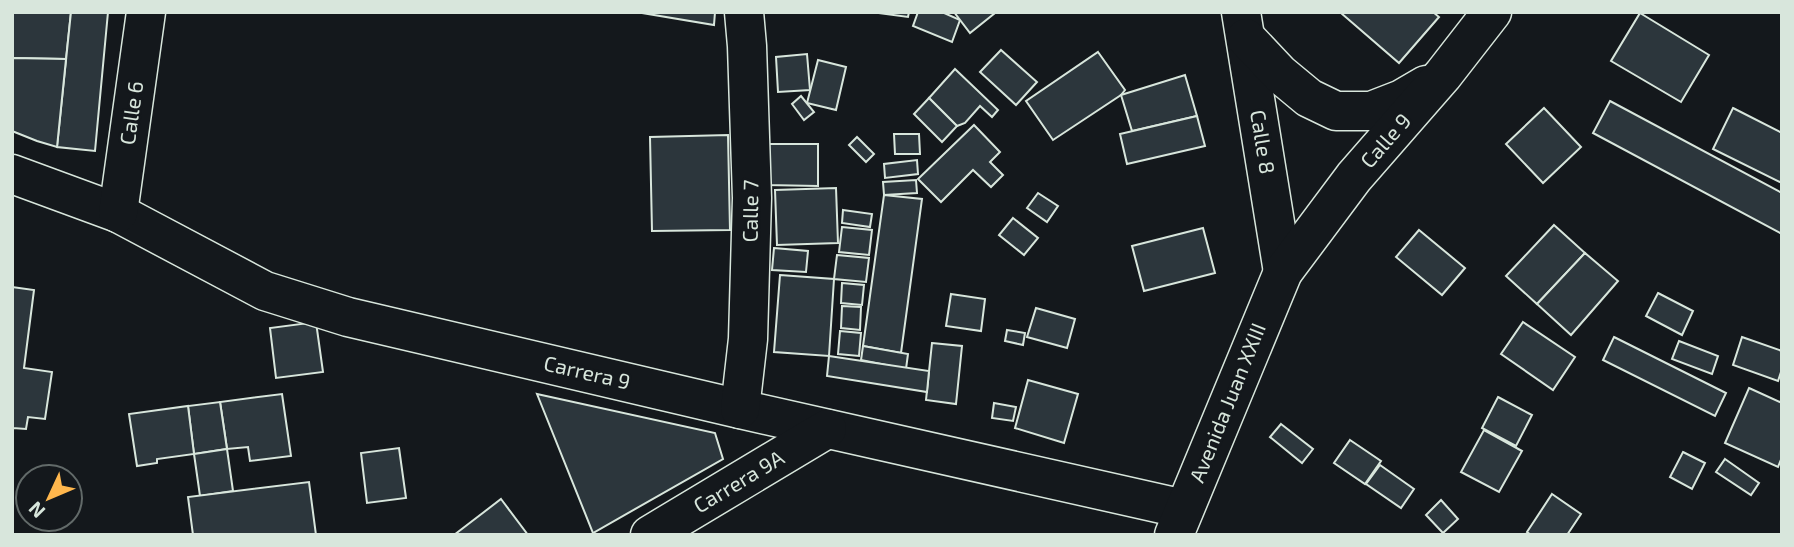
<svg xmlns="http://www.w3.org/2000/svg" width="1794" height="547" font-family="'Exo 2',sans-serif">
<rect width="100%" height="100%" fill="#14181c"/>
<g fill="#2c363c" stroke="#d8e6dc" stroke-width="2">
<polygon points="12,12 71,12 66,59 12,58"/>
<polygon points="71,12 108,12 95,151 57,147"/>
<polygon points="636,12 715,12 714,25"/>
<polygon points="871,12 909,12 908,17"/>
<polygon points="918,12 942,12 960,20 952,42 913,26"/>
<polygon points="954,12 995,12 995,13 970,33"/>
<polygon points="1433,12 1439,17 1399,63 1341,13"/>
<polygon points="1640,13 1709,55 1681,102 1611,61"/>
<polygon points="1001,50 1037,82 1016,105 980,72"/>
<polygon points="1098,52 1125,90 1121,95 1053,140 1026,101"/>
<polygon points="807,54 810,90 778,92 776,57"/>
<polygon points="12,58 66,59 57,147 37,141 12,131"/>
<polygon points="818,60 846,67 836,110 807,103"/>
<polygon points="955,69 998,110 992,117 980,106 965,123 957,126 929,98"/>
<polygon points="1185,75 1197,116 1132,131 1121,95"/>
<polygon points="801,96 814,112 804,120 792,104"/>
<polygon points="929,98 957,126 942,142 914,114"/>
<polygon points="1610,101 1782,193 1782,234 1593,133"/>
<polygon points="1544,108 1581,147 1543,183 1506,144"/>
<polygon points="1733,108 1782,133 1782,183 1713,149"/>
<polygon points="1197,116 1205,146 1127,164 1120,134"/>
<polygon points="974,125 1000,152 990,162 1003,175 991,187 973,170 941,202 918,179"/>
<polygon points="894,134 919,134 920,154 895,154"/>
<polygon points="728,135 730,230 652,231 650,137"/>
<polygon points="857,137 874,154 866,162 849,145"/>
<polygon points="766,144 818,144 818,186 766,185"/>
<polygon points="917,160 918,174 885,178 884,164"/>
<polygon points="916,180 917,193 884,195 883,182"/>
<polygon points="836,188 838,243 777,245 775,190"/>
<polygon points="1038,193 1058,206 1047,222 1027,208"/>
<polygon points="884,195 922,199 901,353 863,346"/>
<polygon points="843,210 872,214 870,227 842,223"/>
<polygon points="1013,218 1038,238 1024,255 999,235"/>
<polygon points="1554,225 1585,253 1537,304 1506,276"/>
<polygon points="842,227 872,230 869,255 839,252"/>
<polygon points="1203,228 1215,273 1144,291 1132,246"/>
<polygon points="1419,230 1465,268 1442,295 1396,257"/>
<polygon points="774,248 808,251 806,272 772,270"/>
<polygon points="1585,253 1618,281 1571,335 1537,304"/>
<polygon points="837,255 869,258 866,282 834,279"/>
<polygon points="780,275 834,279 829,356 774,352"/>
<polygon points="842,283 864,285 862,305 841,303"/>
<polygon points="12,287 34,290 24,368 52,372 45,419 28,417 26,429 13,428 12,430"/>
<polygon points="1658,293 1693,311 1682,335 1646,316"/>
<polygon points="951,294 985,299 981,331 946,326"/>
<polygon points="842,306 861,307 860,330 841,328"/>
<polygon points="1036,308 1075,319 1067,348 1027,337"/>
<polygon points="316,322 323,372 276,378 270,328"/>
<polygon points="1523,322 1575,357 1553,390 1501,354"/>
<polygon points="1007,330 1025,333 1023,345 1005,341"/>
<polygon points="840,331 861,333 859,356 838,354"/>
<polygon points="1614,337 1726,393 1715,416 1603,360"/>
<polygon points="1742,337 1782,351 1782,369 1778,381 1733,365"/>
<polygon points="1679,341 1718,356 1712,374 1672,359"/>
<polygon points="932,343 962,346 956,404 926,400"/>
<polygon points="863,346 908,354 906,369 861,360"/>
<polygon points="829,356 929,371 927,392 827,376"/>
<polygon points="1028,380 1078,394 1064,443 1015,428"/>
<polygon points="1749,388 1782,403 1782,457 1778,467 1725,443"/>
<polygon points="282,394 291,456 250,461 248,447 227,449 220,402"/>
<polygon points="537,394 715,433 723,459 593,533"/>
<polygon points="1498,397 1532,415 1516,446 1482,428"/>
<polygon points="220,402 227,449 194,454 188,406"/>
<polygon points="994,403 1016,407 1013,421 992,418"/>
<polygon points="188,406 194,454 157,459 157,463 137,466 129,414"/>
<polygon points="1281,424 1313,449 1302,463 1270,437"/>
<polygon points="1484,430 1522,451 1499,492 1461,472"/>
<polygon points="1350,440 1381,461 1365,484 1334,463"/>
<polygon points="399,448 406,498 367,503 361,453"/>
<polygon points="227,449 233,491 200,496 194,454"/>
<polygon points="1683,452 1705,463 1692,489 1670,477"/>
<polygon points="1725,459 1759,483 1751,495 1716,472"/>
<polygon points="1380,465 1414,489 1401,508 1366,484"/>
<polygon points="309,482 316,535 193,535 188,497"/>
<polygon points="1552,494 1581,514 1567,535 1531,535 1527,532"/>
<polygon points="501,499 528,535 454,535"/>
<polygon points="1441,500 1458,519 1443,533 1426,515"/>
</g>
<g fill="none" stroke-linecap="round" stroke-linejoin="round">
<g stroke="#d8e6dc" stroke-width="41">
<g id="minor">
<polyline points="1241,12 1283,272"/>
<polyline points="1246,38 1280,74 1309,98 1336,111 1371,111 1402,99 1426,85"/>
<polyline points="12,174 118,213 265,291 348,317 740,409 1184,509"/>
<polyline points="118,213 146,12"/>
<polyline points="740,409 748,339 752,198 747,46 744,12"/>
<polyline points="650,535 827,429"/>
<polyline points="1174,535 1283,272 1354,177 1443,75 1492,12"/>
</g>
</g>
<use href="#minor" stroke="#14181c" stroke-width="38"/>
</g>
<g text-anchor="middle" stroke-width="5" stroke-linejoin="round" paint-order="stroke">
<g font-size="21" fill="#d8e6dc" stroke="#14181c">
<text transform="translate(132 113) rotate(-82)" y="7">Calle 6</text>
<text transform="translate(1386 141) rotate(-49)" y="7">Calle 9</text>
<text transform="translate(1262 142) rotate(81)" y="7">Calle 8</text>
<text transform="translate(751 211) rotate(-89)" y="7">Calle 7</text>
<text transform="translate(587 373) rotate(13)" y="7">Carrera 9</text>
<text transform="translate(1228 403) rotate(-68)" y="7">Avenida Juan XXIII</text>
<text transform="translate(739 482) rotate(-31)" y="7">Carrera 9A</text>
</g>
</g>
<rect width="1794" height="547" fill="none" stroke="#d8e6dc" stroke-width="28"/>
<g transform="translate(49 498) rotate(226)"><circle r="33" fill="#14181c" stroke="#626a69" stroke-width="2"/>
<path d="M0-5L12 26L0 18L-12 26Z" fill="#ffb74d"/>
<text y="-10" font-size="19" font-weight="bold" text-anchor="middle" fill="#d8e6dc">N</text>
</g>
</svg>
